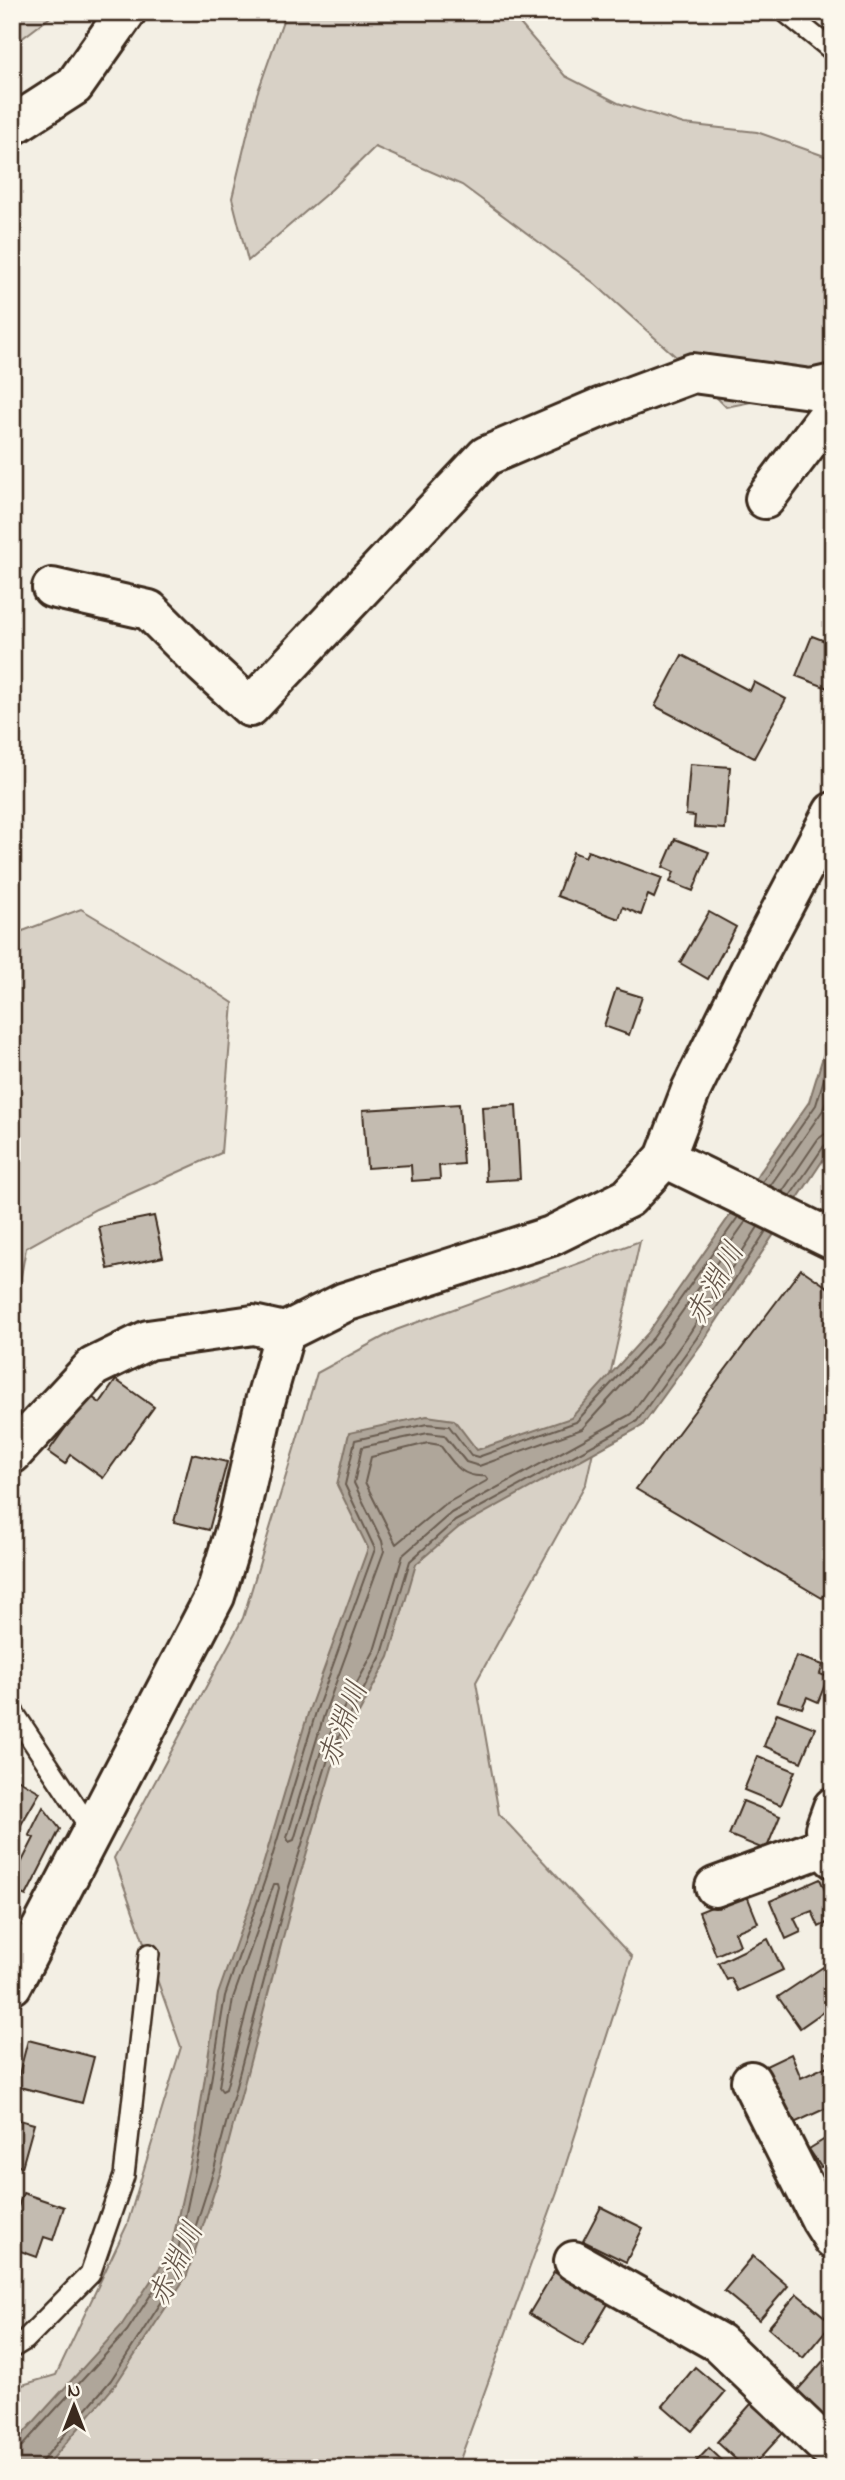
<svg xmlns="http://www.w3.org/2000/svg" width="845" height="2480" font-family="'Indie Flower','Klee One',sans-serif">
<rect width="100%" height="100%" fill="#f3efe4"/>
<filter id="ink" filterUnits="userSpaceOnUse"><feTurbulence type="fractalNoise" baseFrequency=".0143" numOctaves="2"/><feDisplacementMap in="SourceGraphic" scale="14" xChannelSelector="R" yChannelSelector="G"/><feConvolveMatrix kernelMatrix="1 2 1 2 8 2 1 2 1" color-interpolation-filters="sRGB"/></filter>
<g filter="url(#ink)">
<g fill="#d8d1c6" stroke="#8a7e72" stroke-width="2">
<polygon points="12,12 57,12 12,46"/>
<polygon points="286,12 510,12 565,76 618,103 684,124 757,132 833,159 833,386 726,407 684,364 594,283 462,185 375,147 332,189 248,261 232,198 257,94"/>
<polygon points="81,909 188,973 233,1003 221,1153 96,1209 26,1248 12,1327 12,935"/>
<polygon points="640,1241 586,1483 476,1682 499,1814 632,1957 558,2189 457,2468 12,2468 12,2388 56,2375 127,2225 181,2047 114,1858 243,1618 317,1373 396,1330"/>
</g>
<polygon fill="#afa69a" stroke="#817468" stroke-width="2" points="833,1024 833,1145 702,1343 642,1426 459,1527 416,1564 389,1657 335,1758 295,1892 221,2171 187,2275 116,2384 45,2468 12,2468 12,2446 121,2326 170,2252 195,2141 218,1994 260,1875 309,1710 368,1548 337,1485 349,1433 427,1416 454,1420 477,1450 571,1418 648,1333 809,1102"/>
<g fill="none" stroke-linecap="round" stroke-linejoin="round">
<g stroke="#695c50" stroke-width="2">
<polyline points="762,1182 816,1105 833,1049"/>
<polyline points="770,1186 823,1110 833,1079"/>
<polyline points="782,1192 818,1139 825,1134 833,1134"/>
<polyline points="790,1196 824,1146 833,1142"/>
<polyline points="746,1221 660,1343 582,1429 479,1466 466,1462 444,1435 428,1433 362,1447 354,1483 382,1541 384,1551 324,1715 287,1838 289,1842 294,1840 321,1751 374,1651 403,1555 451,1513 631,1414 689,1334 758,1227"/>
<path d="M428,1443l12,2c13,18 21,33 45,31l3,4 -46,26 -46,38 -31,-62 6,-25z"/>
<polygon points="274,1884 278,1884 279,1888 226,2089 222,2091 219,2087 233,1998"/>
<polyline points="12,2450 22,2446 127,2331 177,2255 201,2142 225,1996 266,1877 316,1712 375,1549 345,1485 355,1440 427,1424 449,1426 471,1455 478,1457 576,1422 653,1338 738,1217"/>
<polyline points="40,2468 42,2461 111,2380 181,2272 214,2169 288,1890 329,1756 382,1654 410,1561 455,1521 637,1421 696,1339 766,1231"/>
</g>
</g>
<g fill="#c3bbb0" stroke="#3b2a1e" stroke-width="2">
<polygon points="812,636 833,644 833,690 796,676"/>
<polygon points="682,655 750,691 754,682 786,699 754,758 655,706"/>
<polygon points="690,764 730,767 725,829 694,827 695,816 686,815"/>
<polygon points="675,839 709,852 693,891 670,882 674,872 663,867"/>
<polygon points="588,851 662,878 654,898 648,895 641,915 623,907 619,919 557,896 573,852 585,857"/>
<polygon points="709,912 736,927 708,979 680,963"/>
<polygon points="616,989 642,997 629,1035 604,1026"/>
<polygon points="459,1104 463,1164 439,1166 440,1179 412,1181 411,1165 367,1168 363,1110"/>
<polygon points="516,1105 520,1179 486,1181 482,1107"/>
<polygon points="154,1216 163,1257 108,1269 99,1227"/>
<polygon points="801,1269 833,1291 833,1583 822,1598 636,1489"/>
<polygon points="116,1380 154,1407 103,1478 71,1455 65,1464 48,1452 89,1395 100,1403"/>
<polygon points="192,1454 227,1462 209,1530 174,1522"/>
<polygon points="796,1656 823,1665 820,1674 828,1677 818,1702 807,1697 802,1708 778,1701"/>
<polygon points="777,1713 815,1728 801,1762 764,1746"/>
<polygon points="758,1756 795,1771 781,1805 744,1790"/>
<polygon points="12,1776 40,1792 12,1840"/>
<polygon points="743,1801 780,1816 766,1850 729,1835"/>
<polygon points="43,1807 60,1829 26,1896 12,1890 12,1881 34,1838 29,1835"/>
<polygon points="820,1879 833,1908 833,1920 819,1927 812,1911 794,1918 801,1932 786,1939 770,1901"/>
<polygon points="746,1893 758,1923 735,1932 740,1945 716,1955 699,1912"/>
<polygon points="768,1939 783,1970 738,1991 731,1978 727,1980 718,1963"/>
<polygon points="823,1967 833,1981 833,2005 800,2028 778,1997"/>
<polygon points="28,2040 94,2057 82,2103 16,2086"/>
<polygon points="833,2049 833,2066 826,2053"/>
<polygon points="791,2054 801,2078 827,2066 833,2079 833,2105 792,2124 766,2066"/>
<polygon points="12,2118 34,2124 22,2167 12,2164"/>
<polygon points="833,2134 833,2159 821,2167 809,2149"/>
<polygon points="23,2193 64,2207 53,2240 44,2237 37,2257 12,2248 12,2224"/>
<polygon points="601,2207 643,2228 626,2262 583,2241"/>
<polygon points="753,2256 788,2286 759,2320 724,2291"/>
<polygon points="554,2272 608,2304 583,2346 529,2314"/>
<polygon points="797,2294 832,2323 803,2358 768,2328"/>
<polygon points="825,2359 833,2366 833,2411 826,2419 795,2393"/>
<polygon points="695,2367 725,2392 692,2431 663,2406"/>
<polygon points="751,2404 783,2433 751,2468 745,2468 717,2442"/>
<polygon points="709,2448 730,2468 690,2468"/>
</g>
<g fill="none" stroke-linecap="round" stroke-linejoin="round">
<g stroke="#3b2a1e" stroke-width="24">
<g id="service">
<polyline points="785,12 833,51"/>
<polyline points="12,1710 92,1831"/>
<polyline points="12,2348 25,2340 90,2274 124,2176 149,1954"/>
</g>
</g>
<g stroke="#3b2a1e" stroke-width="44">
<g id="minor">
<polyline points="765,499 833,409"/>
<polyline points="52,588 149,610 203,664 250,707 486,456 599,408 693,373 811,389 833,384"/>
<polyline points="665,1158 833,1240"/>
<polyline points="12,1454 93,1367 148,1340 253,1325 285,1332 345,1302 551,1236 628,1198 665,1158 691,1090 757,956 833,812"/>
<polyline points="833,1807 825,1829 833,1858"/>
<polyline points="715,1887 829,1845"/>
<polyline points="12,1985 215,1596 238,1521 265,1402 285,1332"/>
<polyline points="751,2081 821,2220 833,2239"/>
<polyline points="574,2261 719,2343 831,2451"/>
</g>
</g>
<g stroke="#3b2a1e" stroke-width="44">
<polyline id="tertiary" points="12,126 74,86 126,12"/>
</g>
<use href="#service" stroke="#fbf7ec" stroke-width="19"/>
<use href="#minor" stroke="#fbf7ec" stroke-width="38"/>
<use href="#tertiary" stroke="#fbf7ec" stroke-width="38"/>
</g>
</g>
<g text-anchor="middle" stroke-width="5" stroke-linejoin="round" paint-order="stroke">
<g font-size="30" font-style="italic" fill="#645549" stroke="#fbf7ec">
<text transform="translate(714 1283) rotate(-61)" y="10">赤淵川</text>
<text transform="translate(342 1724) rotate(-69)" y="10">赤淵川</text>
<text transform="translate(175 2264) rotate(-65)" y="10">赤淵川</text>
</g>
</g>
<rect width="845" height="2480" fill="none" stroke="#fbf7ec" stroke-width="42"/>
<rect x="21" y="21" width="803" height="2438" fill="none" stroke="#3b2a1e" stroke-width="2.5" filter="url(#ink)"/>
<g transform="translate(74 2406)" stroke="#fbf7ec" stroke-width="5" paint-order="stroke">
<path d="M0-5L12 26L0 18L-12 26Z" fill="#3b2a1e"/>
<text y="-10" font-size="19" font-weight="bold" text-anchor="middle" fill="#3b2a1e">N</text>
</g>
</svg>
